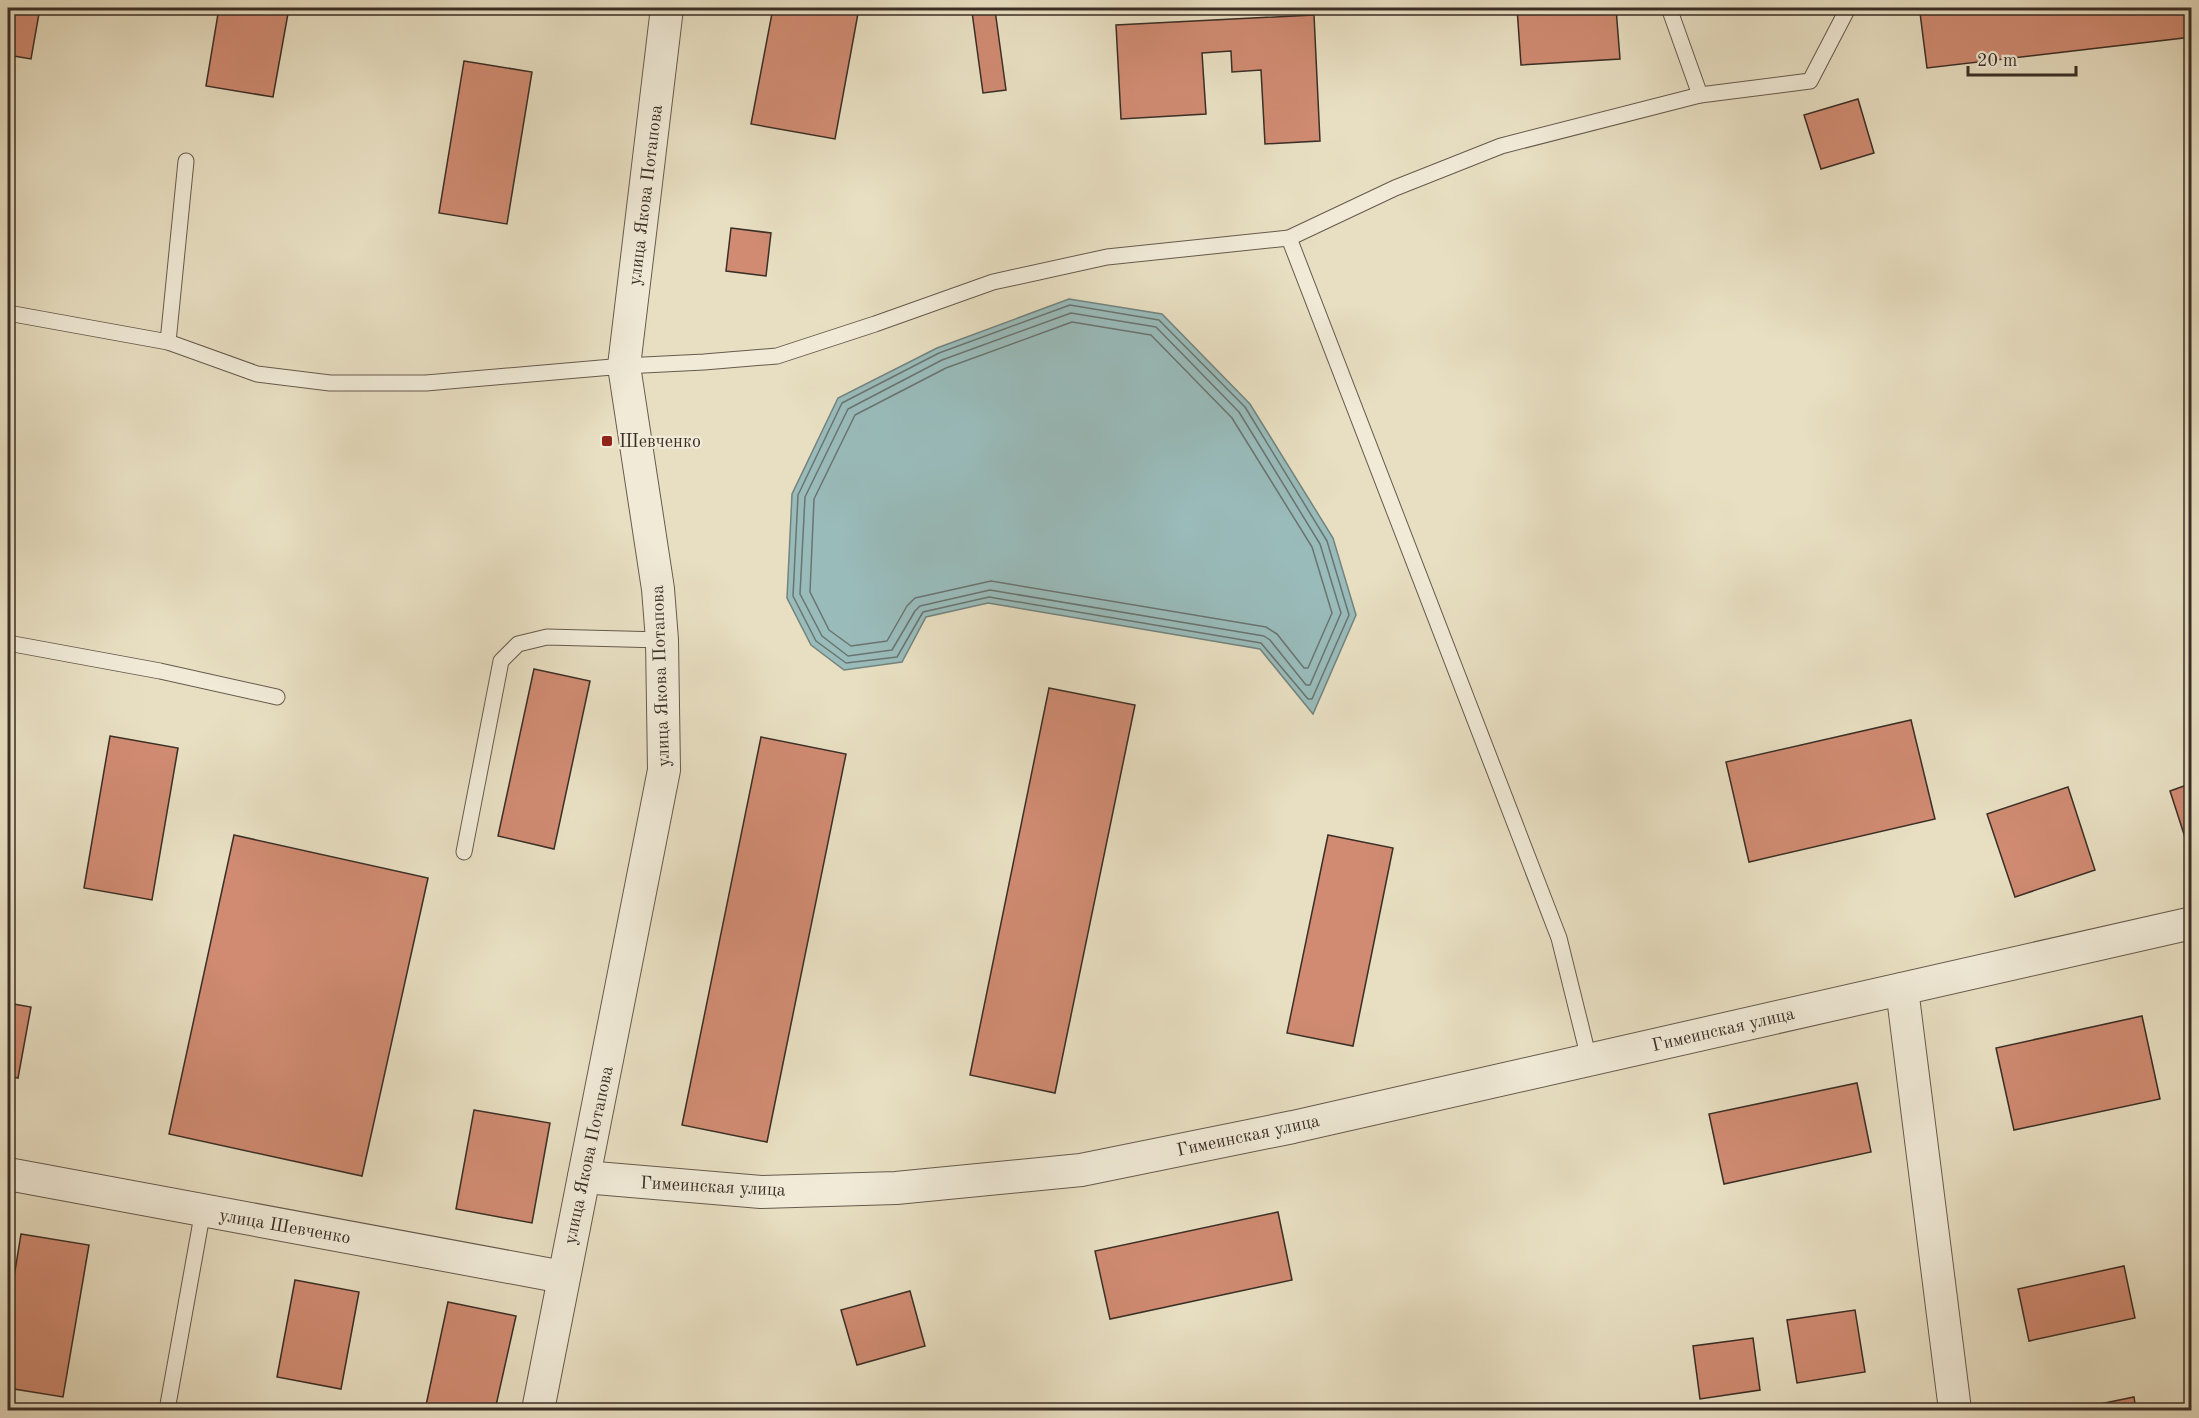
<svg xmlns="http://www.w3.org/2000/svg" width="2199" height="1418" font-family="'Old Standard TT',serif">
<rect width="100%" height="100%" fill="#e8dfc2"/>
<filter id="stains"><feTurbulence type="fractalNoise" baseFrequency=".00333" numOctaves="4"/><feColorMatrix values="0 0 0 0 .2 0 0 0 0 .09 0 0 0 0 .02 0 0 0 .5 -.17"/></filter>
<radialGradient id="worn" r=".72"><stop offset=".6" stop-color="#630" stop-opacity="0"/><stop offset="1" stop-color="#630" stop-opacity=".3"/></radialGradient>
<polygon fill="#99bbba" stroke="#73837f" stroke-width="1.5" points="1069,299 1162,314 1250,404 1333,538 1356,615 1313,714 1260,649 988,603 926,617 902,662 844,670 811,645 787,598 792,494 838,398 937,348"/>
<g fill="none" stroke-linecap="round" stroke-linejoin="round">
<g stroke="#6a7470" stroke-width="1.5">
<polygon points="1070,305 1159,320 1245,407 1327,541 1349,615 1312,699 1308,699 1261,643 989,597 923,612 897,657 846,663 816,641 793,596 798,495 842,403 939,353"/>
<polygon points="1071,313 1156,327 1239,412 1320,544 1341,613 1310,685 1306,685 1270,640 1264,636 990,590 920,606 915,611 892,650 848,656 822,636 800,594 805,497 848,409 942,360"/>
<polygon points="1072,322 1151,335 1232,418 1312,547 1332,613 1308,668 1304,668 1277,634 1266,627 991,581 915,598 907,606 887,641 851,646 829,630 810,592 814,499 855,415 946,368"/>
</g>
</g>
<g fill="#d08b72" stroke="#3a2e26" stroke-width="1.5">
<polygon points="8,8 40,8 31,59 8,55"/>
<polygon points="219,8 289,8 273,97 206,86"/>
<polygon points="773,8 859,8 835,139 751,124"/>
<polygon points="1517,8 1616,8 1620,59 1521,65"/>
<polygon points="1966,8 2188,8 2192,37 1927,68 1920,13"/>
<polygon points="995,10 1006,90 983,93 972,12"/>
<polygon points="1314,15 1320,141 1265,144 1261,70 1232,72 1231,51 1202,53 1206,114 1121,119 1116,25"/>
<polygon points="464,61 532,72 507,224 439,213"/>
<polygon points="1858,99 1874,153 1821,169 1804,115"/>
<polygon points="731,228 771,233 766,276 726,271"/>
<polygon points="534,669 590,681 554,849 498,836"/>
<polygon points="1049,688 1135,705 1055,1093 970,1075"/>
<polygon points="1911,720 1935,819 1749,862 1726,762"/>
<polygon points="110,736 178,748 152,900 84,888"/>
<polygon points="761,737 846,754 767,1142 682,1125"/>
<polygon points="2192,783 2192,859 2170,791"/>
<polygon points="2068,787 2095,870 2015,897 1987,814"/>
<polygon points="234,835 428,878 362,1176 169,1134"/>
<polygon points="1328,835 1393,848 1353,1046 1287,1033"/>
<polygon points="8,1003 31,1007 18,1078 8,1076"/>
<polygon points="2142,1016 2160,1099 2014,1130 1996,1048"/>
<polygon points="1857,1083 1871,1152 1724,1184 1709,1114"/>
<polygon points="474,1110 550,1123 532,1223 456,1209"/>
<polygon points="1278,1212 1292,1280 1110,1319 1095,1251"/>
<polygon points="21,1234 89,1245 63,1397 8,1388 8,1314"/>
<polygon points="2124,1266 2135,1318 2029,1341 2018,1289"/>
<polygon points="295,1280 359,1292 341,1389 277,1377"/>
<polygon points="910,1291 925,1346 857,1365 841,1310"/>
<polygon points="448,1302 516,1316 495,1410 425,1410"/>
<polygon points="1855,1310 1865,1372 1797,1383 1787,1320"/>
<polygon points="1753,1338 1760,1390 1700,1399 1693,1346"/>
<polygon points="2134,1397 2136,1410 2071,1410"/>
</g>
<g fill="none" stroke-linecap="round" stroke-linejoin="round">
<g stroke="#665a4d" stroke-width="17">
<g id="service">
<polyline points="1669,8 1700,95"/>
<polyline points="186,161 168,342 257,374 330,383 426,383 624,366 704,362 777,356 875,324 993,282 1107,257 1289,238 1395,188 1501,146 1700,95 1810,81 1848,8"/>
<polyline points="1289,238 1559,938 1589,1059"/>
<polyline points="8,313 168,342"/>
<polyline points="8,643 160,671 277,697"/>
<polyline points="464,852 501,661 518,644 547,637 662,640"/>
<polyline points="167,1410 203,1210"/>
</g>
</g>
<g stroke="#665a4d" stroke-width="34">
<g id="minor">
<polyline points="1902,989 1955,1410"/>
<polyline points="8,1174 563,1277"/>
<polyline points="584,1177 761,1192 896,1188 1081,1170 1293,1127 2192,923"/>
<polyline points="538,1410 664,770 662,640 658,589 624,366 667,8"/>
</g>
</g>
<use href="#service" stroke="#f0ead7" stroke-width="15"/>
<use href="#minor" stroke="#f0ead7" stroke-width="32"/>
</g>
<rect fill="#8f2418" stroke="#f0ead7" stroke-width="2" x="601" y="435" width="12" height="12" rx="3"/>
<g text-anchor="middle" stroke-width="4.5" stroke-linejoin="round" paint-order="stroke">
<g font-size="18" fill="#3a2e26" stroke="#f0ead7">
<text transform="translate(645 195) rotate(-83)" y="6">улица Якова Потапова</text>
<text transform="translate(660 676) rotate(-92)" y="6">улица Якова Потапова</text>
<text transform="translate(1723 1029) rotate(-13)" y="6">Гимеинская улица</text>
<text transform="translate(1248 1135) rotate(-12)" y="6">Гимеинская улица</text>
<text transform="translate(588 1155) rotate(-78)" y="6">улица Якова Потапова</text>
<text transform="translate(713 1186) rotate(3)" y="6">Гимеинская улица</text>
<text transform="translate(285 1226) rotate(10)" y="6">улица Шевченко</text>
</g>
<g font-size="18" fill="#3a2e26" stroke="#f0ead7" text-anchor="start">
<text x="619" y="447">Шевченко</text>
</g>
</g>
<rect width="2199" height="1418" fill="none" stroke="#e8dfc2" stroke-width="30"/>
<rect x="9" y="9" width="2181" height="1400" fill="none" stroke="#3a2e26" stroke-width="3"/>
<rect x="15" y="15" width="2169" height="1388" fill="none" stroke="#3a2e26" stroke-width="1.5"/>
<path d="M1968 66v9h108v-9" fill="none" stroke="#3a2e26" stroke-width="3"/>
<text x="1977" y="66" font-size="18" fill="#3a2e26" stroke="#f0ead7" stroke-width="4.5" paint-order="stroke">20 m</text>
<rect width="100%" height="100%" filter="url(#stains)"/>
<rect width="100%" height="100%" fill="url(#worn)"/>
</svg>
